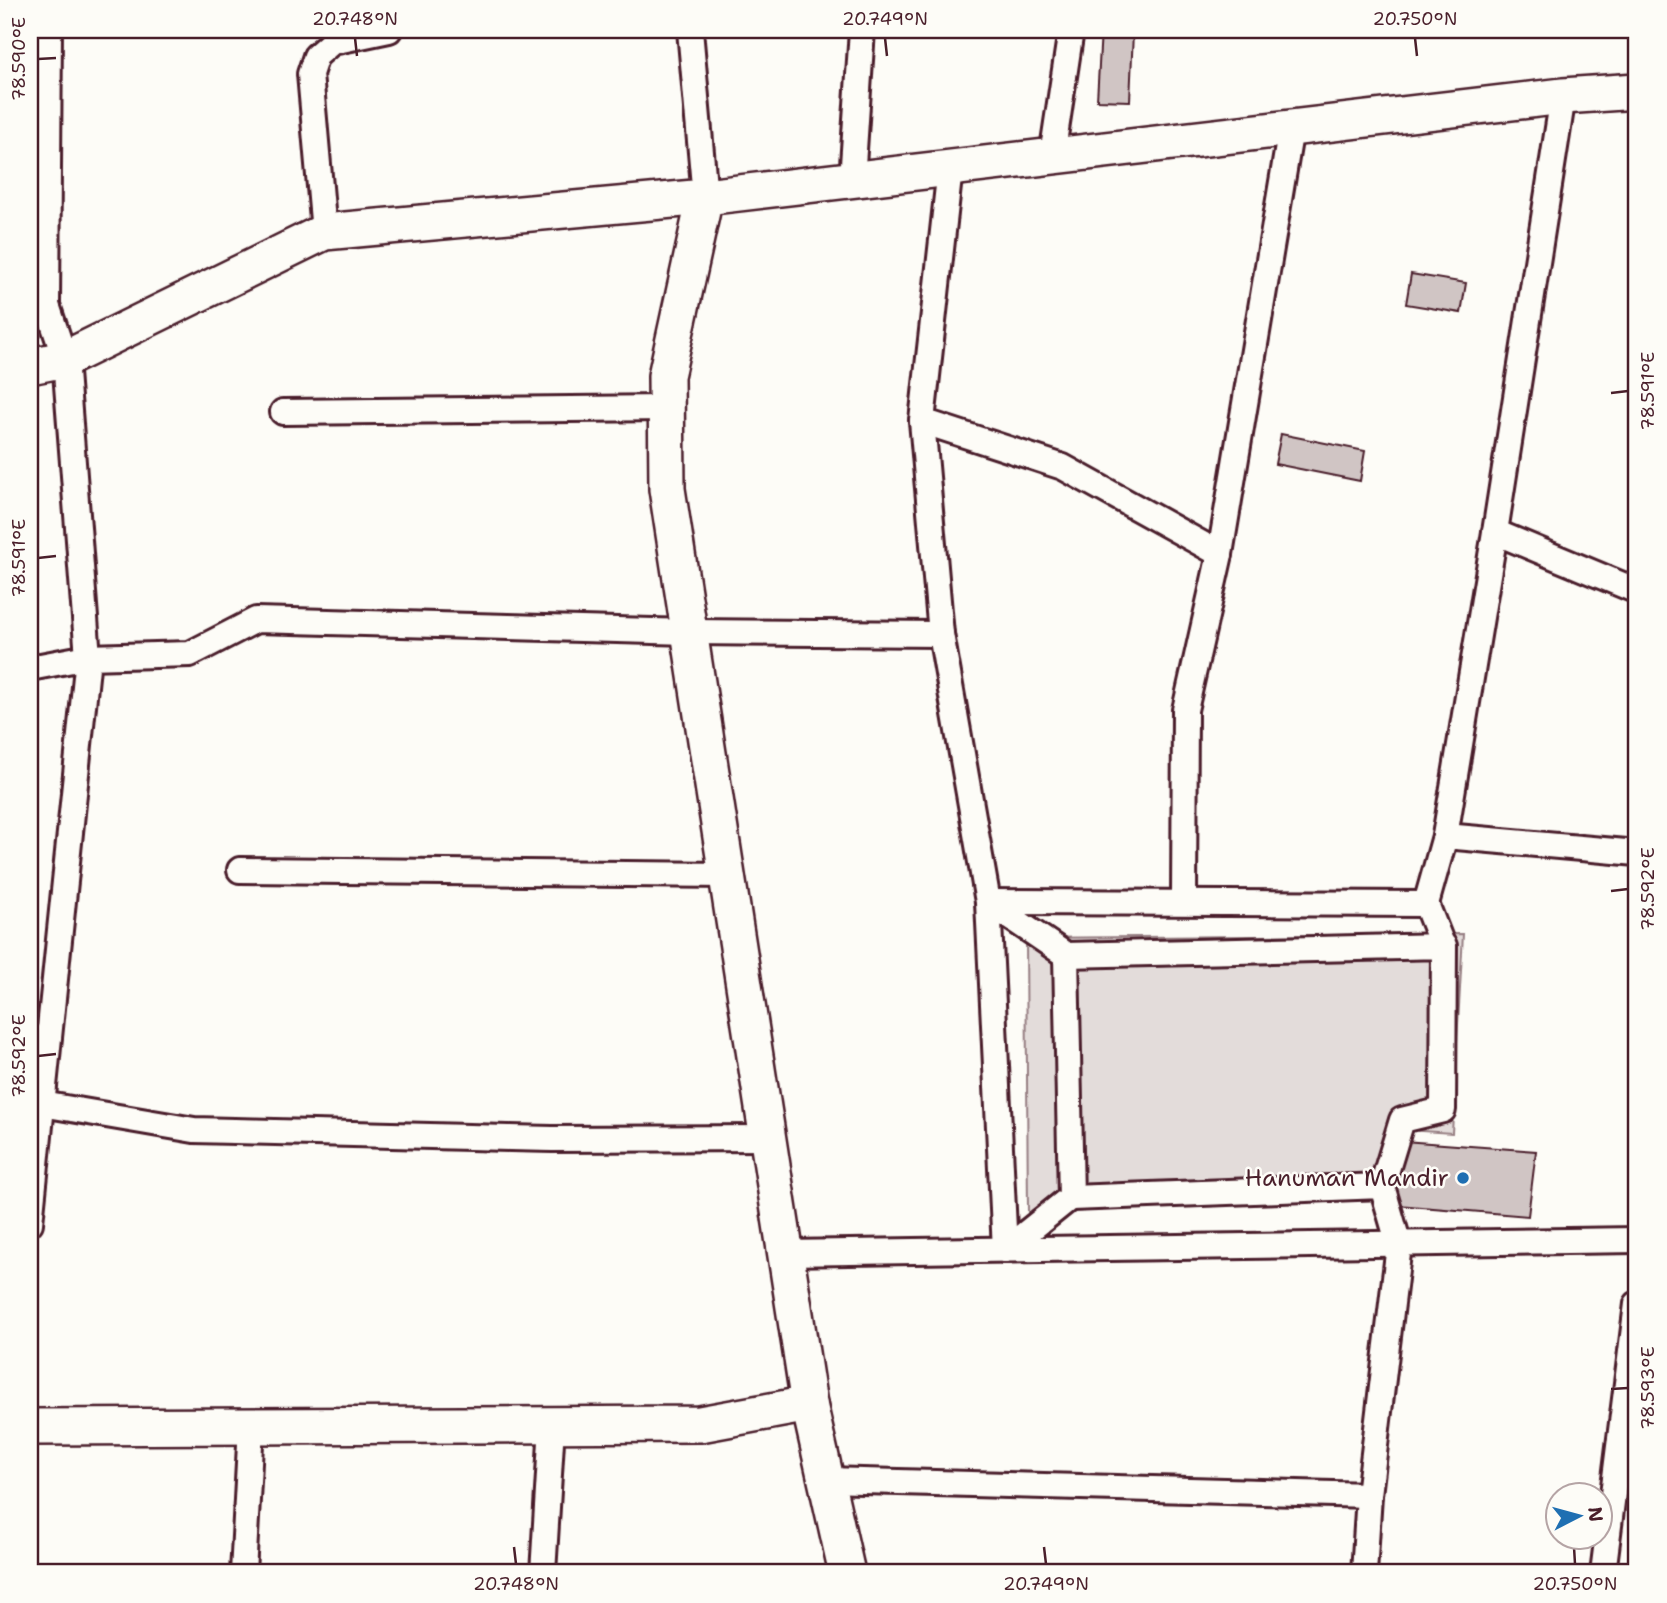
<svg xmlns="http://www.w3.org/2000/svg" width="1667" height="1603" font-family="'Shantell Sans',sans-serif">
<rect width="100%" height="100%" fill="#fdfcf7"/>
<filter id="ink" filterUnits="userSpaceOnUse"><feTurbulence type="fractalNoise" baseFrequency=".0143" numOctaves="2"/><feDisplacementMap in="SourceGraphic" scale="14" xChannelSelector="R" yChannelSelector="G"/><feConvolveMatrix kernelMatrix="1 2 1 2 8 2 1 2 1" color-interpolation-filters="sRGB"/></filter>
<g filter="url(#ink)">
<polygon fill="#e3dcda" stroke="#967e82" stroke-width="2" points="1463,934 1452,1133 1406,1130 1377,1196 1028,1214 1026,938"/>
<g fill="#d0c5c4" stroke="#4a1f2b" stroke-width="2">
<polygon points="775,30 834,30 835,32 775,38"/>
<polygon points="1101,30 1133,32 1130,101 1097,100"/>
<polygon points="1411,274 1466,283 1461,313 1406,304"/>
<polygon points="1281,434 1365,451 1360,481 1275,464"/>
<polygon points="1403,1141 1536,1151 1528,1216 1386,1204"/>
</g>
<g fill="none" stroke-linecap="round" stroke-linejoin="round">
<g stroke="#4a1f2b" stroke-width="30">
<g id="street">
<polyline points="690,30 705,197"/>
<polyline points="1052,156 1071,30"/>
<polyline points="950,168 922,421 1063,467 1220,554"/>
<polyline points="852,180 862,30"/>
<polyline points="324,232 310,74 316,56 332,42 389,30"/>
<polyline points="283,412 666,408"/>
<polyline points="922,421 941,634 988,902 1066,955"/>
<polyline points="1495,532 1563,96"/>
<polyline points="30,668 88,657 190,654 256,620 689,632 941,634"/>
<polyline points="1445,836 1495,532 1637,591"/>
<polyline points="240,870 727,875"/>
<polyline points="1184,902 1185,710 1220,554 1291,128"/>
<polyline points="1426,904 1443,947"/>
<polyline points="30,1104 42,1104 194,1130 552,1139 768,1138"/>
<polyline points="30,1223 88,657 65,359 47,305 49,30"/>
<polyline points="1005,1250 988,902 1426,904 1445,836 1637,853"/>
<polyline points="1005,1250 1071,1197"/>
<polyline points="786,1253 1637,1240"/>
<polyline points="826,1480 1369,1495"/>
<polyline points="243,1573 251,1426"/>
<polyline points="543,1573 552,1425"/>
<polyline points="1364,1573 1369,1495 1399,1245 1382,1186 1071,1198 1066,955 1444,946 1443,1110 1402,1120 1382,1186"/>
<polyline points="1603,1573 1637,1304"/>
</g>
</g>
<g stroke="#4a1f2b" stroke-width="40">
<g id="secondary">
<polyline points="30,366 65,359 324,232 705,197"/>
<polyline points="30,1427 700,1424 809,1404"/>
<polyline points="847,1573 809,1404 667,489 666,376 705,197 1563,96 1637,91"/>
</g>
</g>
<use href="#street" stroke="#fdfcf7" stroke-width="24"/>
<use href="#secondary" stroke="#fdfcf7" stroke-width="35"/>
</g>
</g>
<path fill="none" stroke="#4a1f2b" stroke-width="2.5" d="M355,38l2,18M885,38l2,18M1415,38l2,18M38,59l18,-1M1611,393l17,-2M38,558l18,-2M1611,891l17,-2M38,1056l18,-2M1611,1389l17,-1M514,1547l2,17M1044,1547l2,17M1574,1547l1,17"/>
<circle fill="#1f6fb2" stroke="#fdfcf7" stroke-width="2.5" cx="1463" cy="1178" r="7"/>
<g text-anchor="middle" stroke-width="5" stroke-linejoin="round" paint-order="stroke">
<g font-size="24" fill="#4a1f2b" stroke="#fdfcf7" text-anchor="end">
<text x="1449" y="1186">Hanuman Mandir</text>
</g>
</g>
<rect width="1667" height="1603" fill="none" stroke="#fdfcf7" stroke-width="77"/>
<g transform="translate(1579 1516) rotate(84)"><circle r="33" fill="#fdfcf7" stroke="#b5a4a5" stroke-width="2"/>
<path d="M0-5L12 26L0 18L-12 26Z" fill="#1f6fb2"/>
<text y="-10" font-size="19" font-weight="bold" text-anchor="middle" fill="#4a1f2b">N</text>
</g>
<rect x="38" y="38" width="1590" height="1526" fill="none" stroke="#4a1f2b" stroke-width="2.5"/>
<g font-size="18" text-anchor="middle" fill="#4a1f2b">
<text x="355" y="25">20.748°N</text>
<text x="885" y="25">20.749°N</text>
<text x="1415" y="25">20.750°N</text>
<text transform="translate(19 59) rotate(-90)" y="6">78.590°E</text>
<text transform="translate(1648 391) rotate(-90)" y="6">78.591°E</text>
<text transform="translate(19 558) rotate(-90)" y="6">78.591°E</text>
<text transform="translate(1648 889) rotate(-90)" y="6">78.592°E</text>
<text transform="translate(19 1056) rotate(-90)" y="6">78.592°E</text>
<text transform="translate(1648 1388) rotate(-90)" y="6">78.593°E</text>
<text x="516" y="1590">20.748°N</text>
<text x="1046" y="1590">20.749°N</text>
<text x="1575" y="1590">20.750°N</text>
</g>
</svg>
